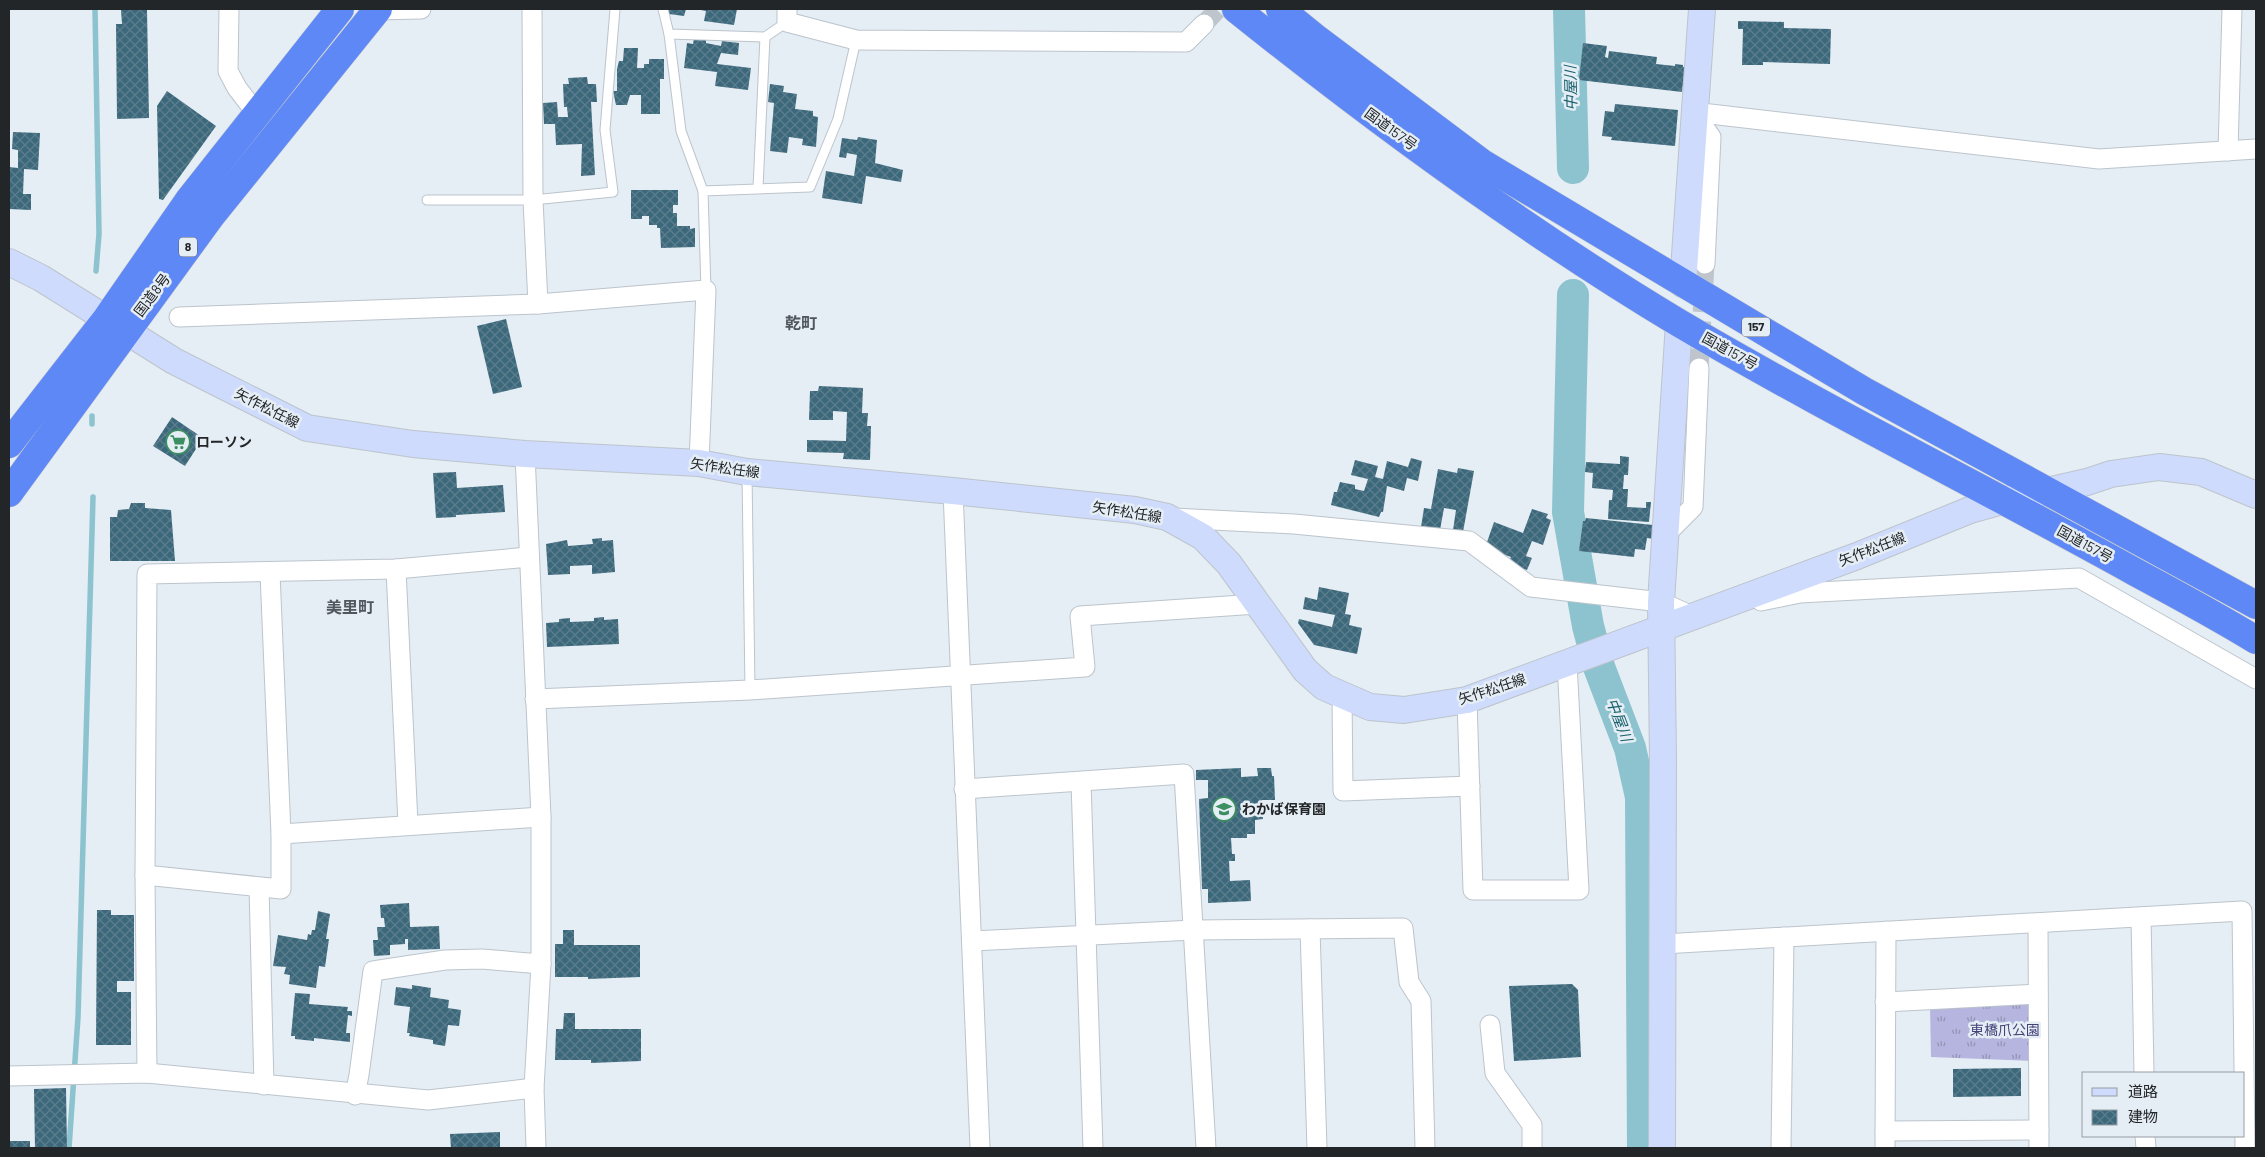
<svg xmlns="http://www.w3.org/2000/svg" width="2265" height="1157" font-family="Barlow,'Noto Sans JP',sans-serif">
<defs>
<pattern id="grass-tufts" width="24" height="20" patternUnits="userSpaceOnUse" patternTransform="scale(1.25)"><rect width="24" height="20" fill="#b5b5df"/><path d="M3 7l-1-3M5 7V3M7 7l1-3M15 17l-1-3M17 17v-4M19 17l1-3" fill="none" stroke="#9393b5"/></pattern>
<pattern id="building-cross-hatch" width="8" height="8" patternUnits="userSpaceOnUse" patternTransform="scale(1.25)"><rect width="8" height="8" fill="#3c687c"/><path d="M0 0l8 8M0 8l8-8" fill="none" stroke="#5c7e8c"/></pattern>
</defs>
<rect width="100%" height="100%" fill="#e5edf5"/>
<polygon fill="url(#grass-tufts)" points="2036,998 2036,1061 1931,1057 1930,1003"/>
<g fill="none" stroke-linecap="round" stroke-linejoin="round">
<g stroke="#8dc3ce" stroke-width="5.5">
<polyline points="95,9 99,234 96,271"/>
<polyline points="92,416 92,424"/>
<polyline points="69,1148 78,1017 93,497"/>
</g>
<g stroke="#8dc3ce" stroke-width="32">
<polyline points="1569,9 1573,168"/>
<polyline points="1573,295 1568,512 1588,626 1599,667 1630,748 1641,797 1643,1148"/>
</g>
</g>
<g fill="url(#building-cross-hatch)">
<polygon points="669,9 686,9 684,16 669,14"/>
<polygon points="696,9 737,9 734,25 704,21 706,11"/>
<polygon points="121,10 147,10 149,118 117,119 116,24 122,24"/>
<polygon points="1738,21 1784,22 1784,28 1831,29 1830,64 1763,62 1763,65 1742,65 1743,29 1738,29"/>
<polygon points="694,38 706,39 706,43 721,46 722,41 739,43 738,55 721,53 717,64 751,68 748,90 715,86 717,72 684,68 687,43 693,44"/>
<polygon points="1583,43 1607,46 1605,57 1608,58 1609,51 1657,57 1656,64 1675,66 1675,64 1683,65 1683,67 1685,67 1682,92 1579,80"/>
<polygon points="624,48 638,48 637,68 644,68 644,64 649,64 649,59 664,59 664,79 660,79 660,114 641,114 641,95 630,95 627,105 616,105 613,91 617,91 617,69 619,61 623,61"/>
<polygon points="587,77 588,84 596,84 597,102 591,102 595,175 581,176 582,144 556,145 555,124 544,124 543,103 557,102 558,117 568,117 567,107 564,107 563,84 569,84 568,78"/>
<polygon points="770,84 784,86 783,92 797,94 795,109 813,111 813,116 818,117 816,147 802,145 803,139 789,137 787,153 770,151 774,103 768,102"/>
<polygon points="167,91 216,126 163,200 159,199 157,106"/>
<polygon points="1615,104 1678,110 1675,146 1611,140 1612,137 1602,136 1605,111 1614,112"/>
<polygon points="13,132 40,133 38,170 24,169 23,194 31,194 31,210 9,209 9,167 18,168 18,150 12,149"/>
<polygon points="858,137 877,140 875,163 903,170 901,182 866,176 862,204 822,198 826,171 854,176 857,155 847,153 846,158 839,157 842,138 857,140"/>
<polygon points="631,190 678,190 678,205 673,205 673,213 677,213 677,226 690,226 690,229 695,228 695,247 661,248 660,228 657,228 657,225 649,225 649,216 642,216 642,219 631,219"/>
<polygon points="506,319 522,387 493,394 477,326"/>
<polygon points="819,386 863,388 862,413 868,413 867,426 871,426 870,460 843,459 844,453 807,452 807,440 846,441 847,412 833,411 833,420 809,420 810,391 818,391"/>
<polygon points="172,417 203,438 185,466 153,446"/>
<polygon points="1620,456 1629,457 1628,475 1624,475 1623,489 1628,489 1627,507 1646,508 1646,502 1651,502 1649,522 1608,519 1609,500 1612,500 1613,490 1592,488 1593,473 1585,472 1586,462 1620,464"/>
<polygon points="1411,458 1422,461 1418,481 1407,478 1404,491 1387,486 1383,512 1381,512 1379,517 1331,505 1334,492 1337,492 1340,482 1355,485 1355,489 1364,491 1368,479 1351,475 1355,460 1378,466 1375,477 1383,479 1387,461 1408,467"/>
<polygon points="1458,468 1474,471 1463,532 1453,530 1456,510 1444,508 1440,530 1421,527 1424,508 1431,509 1438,469 1457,473"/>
<polygon points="456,472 457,488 503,485 505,512 456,515 456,517 436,518 433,473"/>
<polygon points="131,503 145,503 145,508 171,510 175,561 110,561 110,517 117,517 118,510 129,509"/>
<polygon points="1532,509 1548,514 1546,518 1551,520 1543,545 1532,541 1526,556 1532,558 1527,570 1508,563 1511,557 1488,549 1486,545 1494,522 1523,533"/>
<polygon points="1586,518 1653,525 1654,539 1647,538 1645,550 1635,549 1634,557 1579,551 1583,521 1585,521"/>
<polygon points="602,538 602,541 613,540 615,572 592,574 592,565 570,566 570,574 548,575 546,544 567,540 568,546 593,544 592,539"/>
<polygon points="1319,587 1349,593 1345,614 1351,615 1349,625 1362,628 1357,654 1314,645 1298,623 1299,619 1332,627 1335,615 1303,609 1305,597 1317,600"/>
<polygon points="604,617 604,620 618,619 619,644 547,647 546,623 559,622 559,619 570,618 570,622 594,621 594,618"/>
<polygon points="1241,768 1241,777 1258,776 1257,768 1271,768 1272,776 1274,776 1275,800 1262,800 1263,819 1255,820 1255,834 1247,834 1247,838 1231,838 1232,854 1235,854 1235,861 1229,861 1230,881 1250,880 1251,901 1208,903 1208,889 1202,889 1199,799 1208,798 1208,780 1196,780 1196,770"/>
<polygon points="409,903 410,927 439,926 440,949 408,950 408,939 405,939 405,944 390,945 390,955 374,956 373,940 378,940 377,927 385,927 384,918 381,918 380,905"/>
<polygon points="97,910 111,910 111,915 134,915 134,981 117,981 117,992 131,992 131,1045 96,1045"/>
<polygon points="318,911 330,914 326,939 329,939 325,967 319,966 316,988 289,984 290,975 284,974 286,967 273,966 278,935 307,940 308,934 311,935 312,930 315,930"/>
<polygon points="563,930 574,930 574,945 640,945 640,977 588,979 588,977 555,977 555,944 563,944"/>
<polygon points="1572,984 1578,990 1581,1057 1514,1061 1509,986"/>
<polygon points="412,985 431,988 430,997 449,1000 448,1008 461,1010 459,1026 448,1025 445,1046 433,1044 433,1040 409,1036 410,1033 407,1033 410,1007 394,1005 396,987 412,989"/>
<polygon points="295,993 310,994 309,1004 348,1007 347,1011 352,1011 352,1016 348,1015 346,1033 350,1033 350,1042 314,1038 314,1041 295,1039 295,1036 291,1036"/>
<polygon points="564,1013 575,1013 575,1029 641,1029 641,1061 591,1063 591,1060 555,1060 556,1029 563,1029"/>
<polygon points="2021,1068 2021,1096 1953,1097 1953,1069"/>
<polygon points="66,1088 67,1148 35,1148 34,1089"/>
<polygon points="500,1132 500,1148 451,1148 450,1134"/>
<rect x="9" y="1141" width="21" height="7"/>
</g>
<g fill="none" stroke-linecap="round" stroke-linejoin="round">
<g stroke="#bec5cc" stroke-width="19" stroke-dasharray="19 9" stroke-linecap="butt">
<polyline points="1204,24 1218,9"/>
<polyline points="1699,368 1705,264"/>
</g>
<g stroke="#bcc4cc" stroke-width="11">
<g id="lane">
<polyline points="663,9 669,34 765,37 787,22"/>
<polyline points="669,34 681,131 703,191"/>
<polyline points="758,188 765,37"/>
<polyline points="427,200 533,200 613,192 605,130 615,9"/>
<polyline points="706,290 703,191 810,187 838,119 856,40"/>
<polyline points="747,473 750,690"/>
</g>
</g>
<g stroke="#bcc4cc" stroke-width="21">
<g id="street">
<polyline points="229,9 228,71 237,88 257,114"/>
<polyline points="532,9 533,200 538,304"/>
<polyline points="787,9 787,22 856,40 1186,42 1204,24"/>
<polyline points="377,10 421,9"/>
<polyline points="1693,112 2099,159 2256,149"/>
<polyline points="1693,112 1711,137 1705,264"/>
<polyline points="2228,151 2232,9"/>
<polyline points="179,317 538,304 706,290 699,463"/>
<polyline points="525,454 541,817 541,964 534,1088 536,1148"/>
<polyline points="953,491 980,1148"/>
<polyline points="1173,518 1294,524 1469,541 1531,587 1661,602 1692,616 1700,614"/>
<polyline points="1667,533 1693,507 1699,368"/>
<polyline points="529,557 396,569 147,574 145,875 281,889 281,834 541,817"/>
<polyline points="396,569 408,824"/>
<polyline points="270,573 281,834"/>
<polyline points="1761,601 1800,593 2079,578 2256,679"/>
<polyline points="1342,695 1343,791 1470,786"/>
<polyline points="535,699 750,690 1085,667 1080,616 1257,604"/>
<polyline points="1467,700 1473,890 1579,890 1567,663"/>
<polyline points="1081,782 1093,1148"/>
<polyline points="964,789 1184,774 1206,1148"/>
<polyline points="145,875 147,1073"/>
<polyline points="259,887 264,1085"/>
<polyline points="2141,917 2144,1073"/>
<polyline points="2038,923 2039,1148"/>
<polyline points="1310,929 1317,1148"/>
<polyline points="972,941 1194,930 1403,928 1409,982 1421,1001 1425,1148"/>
<polyline points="1663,944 2242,911 2245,1148"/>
<polyline points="1885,1002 2038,994"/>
<polyline points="1490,1025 1495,1073 1532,1125 1532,1148"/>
<polyline points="9,1076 147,1073 428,1100 534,1088"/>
<polyline points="355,1095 359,1075 373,971 445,960 482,959 541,964"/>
<polyline points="1885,1131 2039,1130"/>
<polyline points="2145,1136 2146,1148"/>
<polyline points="1781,1148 1784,937"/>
<polyline points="1885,1148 1886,931"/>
</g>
</g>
<g stroke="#bcc4cc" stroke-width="28">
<g id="secondary">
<polyline points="9,262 41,278 174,361 307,428 413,444 525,454 699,463 747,472 953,491 1135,510 1167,517 1203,537 1229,564 1305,670 1324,687 1370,707 1404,710 1467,700 1857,556 1970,510 2006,500 2087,482 2111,474 2159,467 2201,472 2256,495"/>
<polyline points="1683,284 1702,9"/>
<polyline points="1662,1148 1663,760 1661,602 1679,323"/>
</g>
</g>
<g stroke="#cacbcb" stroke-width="29">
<g id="highway">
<path d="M1236,9c141,113 288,221 443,314 149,88 305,165 456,249 41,22 82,44 121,68"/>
<polyline points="1280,9 1317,39 1482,163 1864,391 2256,605"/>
<polyline points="9,444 107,318 189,200 340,9"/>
<polyline points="9,493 211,216 378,9"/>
</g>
</g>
<use href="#lane" stroke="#fff" stroke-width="9"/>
<use href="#street" stroke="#fff" stroke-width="19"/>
<use href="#secondary" stroke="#cfdbfc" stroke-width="26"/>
<use href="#highway" stroke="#5e88f6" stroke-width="28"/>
</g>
<defs>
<g id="supermarket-ring" transform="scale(1.25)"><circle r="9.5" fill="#e5edf5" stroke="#3c8f61" stroke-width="1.5"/><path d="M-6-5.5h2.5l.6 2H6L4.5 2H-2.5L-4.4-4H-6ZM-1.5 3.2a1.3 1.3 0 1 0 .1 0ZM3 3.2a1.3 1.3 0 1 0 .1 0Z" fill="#3c8f61"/></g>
<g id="school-ring" transform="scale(1.25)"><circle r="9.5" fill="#e5edf5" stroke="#3c8f61" stroke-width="1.5"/><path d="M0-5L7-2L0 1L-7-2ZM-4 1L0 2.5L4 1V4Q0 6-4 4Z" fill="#3c8f61"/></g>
</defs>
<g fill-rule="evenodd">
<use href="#supermarket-ring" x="178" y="442"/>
<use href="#school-ring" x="1224" y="809"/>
</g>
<g text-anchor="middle" stroke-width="5" stroke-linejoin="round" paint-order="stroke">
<g fill="#e5edf5" stroke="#5d6266" stroke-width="1">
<rect x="179" y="237.5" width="18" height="19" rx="4"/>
<rect x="1742" y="317.5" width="28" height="19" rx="4"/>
</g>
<g font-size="12" font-weight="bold" fill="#232628">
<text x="188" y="251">8</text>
<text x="1756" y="331">157</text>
</g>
<g font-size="14" fill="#232628" stroke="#e5edf5">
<text transform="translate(1391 129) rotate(36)" y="5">国道157号</text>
<text transform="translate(152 295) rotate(-53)" y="5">国道8号</text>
<text transform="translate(1730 351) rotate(29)" y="5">国道157号</text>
<text transform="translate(267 408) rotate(27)" y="5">矢作松任線</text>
<text transform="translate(725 468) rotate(8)" y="5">矢作松任線</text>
<text transform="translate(1127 512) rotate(9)" y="5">矢作松任線</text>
<text transform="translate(2085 544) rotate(29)" y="5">国道157号</text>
<text transform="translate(1872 549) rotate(-21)" y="5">矢作松任線</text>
<text transform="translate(1492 689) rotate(-18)" y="5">矢作松任線</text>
</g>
<g font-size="14" font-weight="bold" fill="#232628" stroke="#e5edf5" text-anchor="start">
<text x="196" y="447">ローソン</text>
<text x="1242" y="814">わかば保育園</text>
</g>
<g font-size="14" fill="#454278" stroke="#e5edf5">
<text x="2005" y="1035">東橋爪公園</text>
</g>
<g font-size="15" font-style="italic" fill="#1a626e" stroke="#e5edf5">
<text transform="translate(1571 88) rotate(-91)" y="5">中屋川</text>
<text transform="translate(1619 720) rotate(69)" y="5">中屋川</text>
</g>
<g font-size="16" font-weight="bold" fill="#50575d" stroke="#e5edf5">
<text x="801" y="329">乾町</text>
<text x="350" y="613">美里町</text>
</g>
</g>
<rect width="2265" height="1157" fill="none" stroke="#232628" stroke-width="20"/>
<rect x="2082" y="1072" width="162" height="65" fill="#e5edf5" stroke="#979da3"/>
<rect x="2092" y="1088" width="25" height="8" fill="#cfdbfc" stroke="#979da3"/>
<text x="2128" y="1097" font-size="15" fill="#232628">道路</text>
<rect x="2092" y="1110" width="25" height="15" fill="url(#building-cross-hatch)" stroke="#979da3"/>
<text x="2128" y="1122" font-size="15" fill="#232628">建物</text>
</svg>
